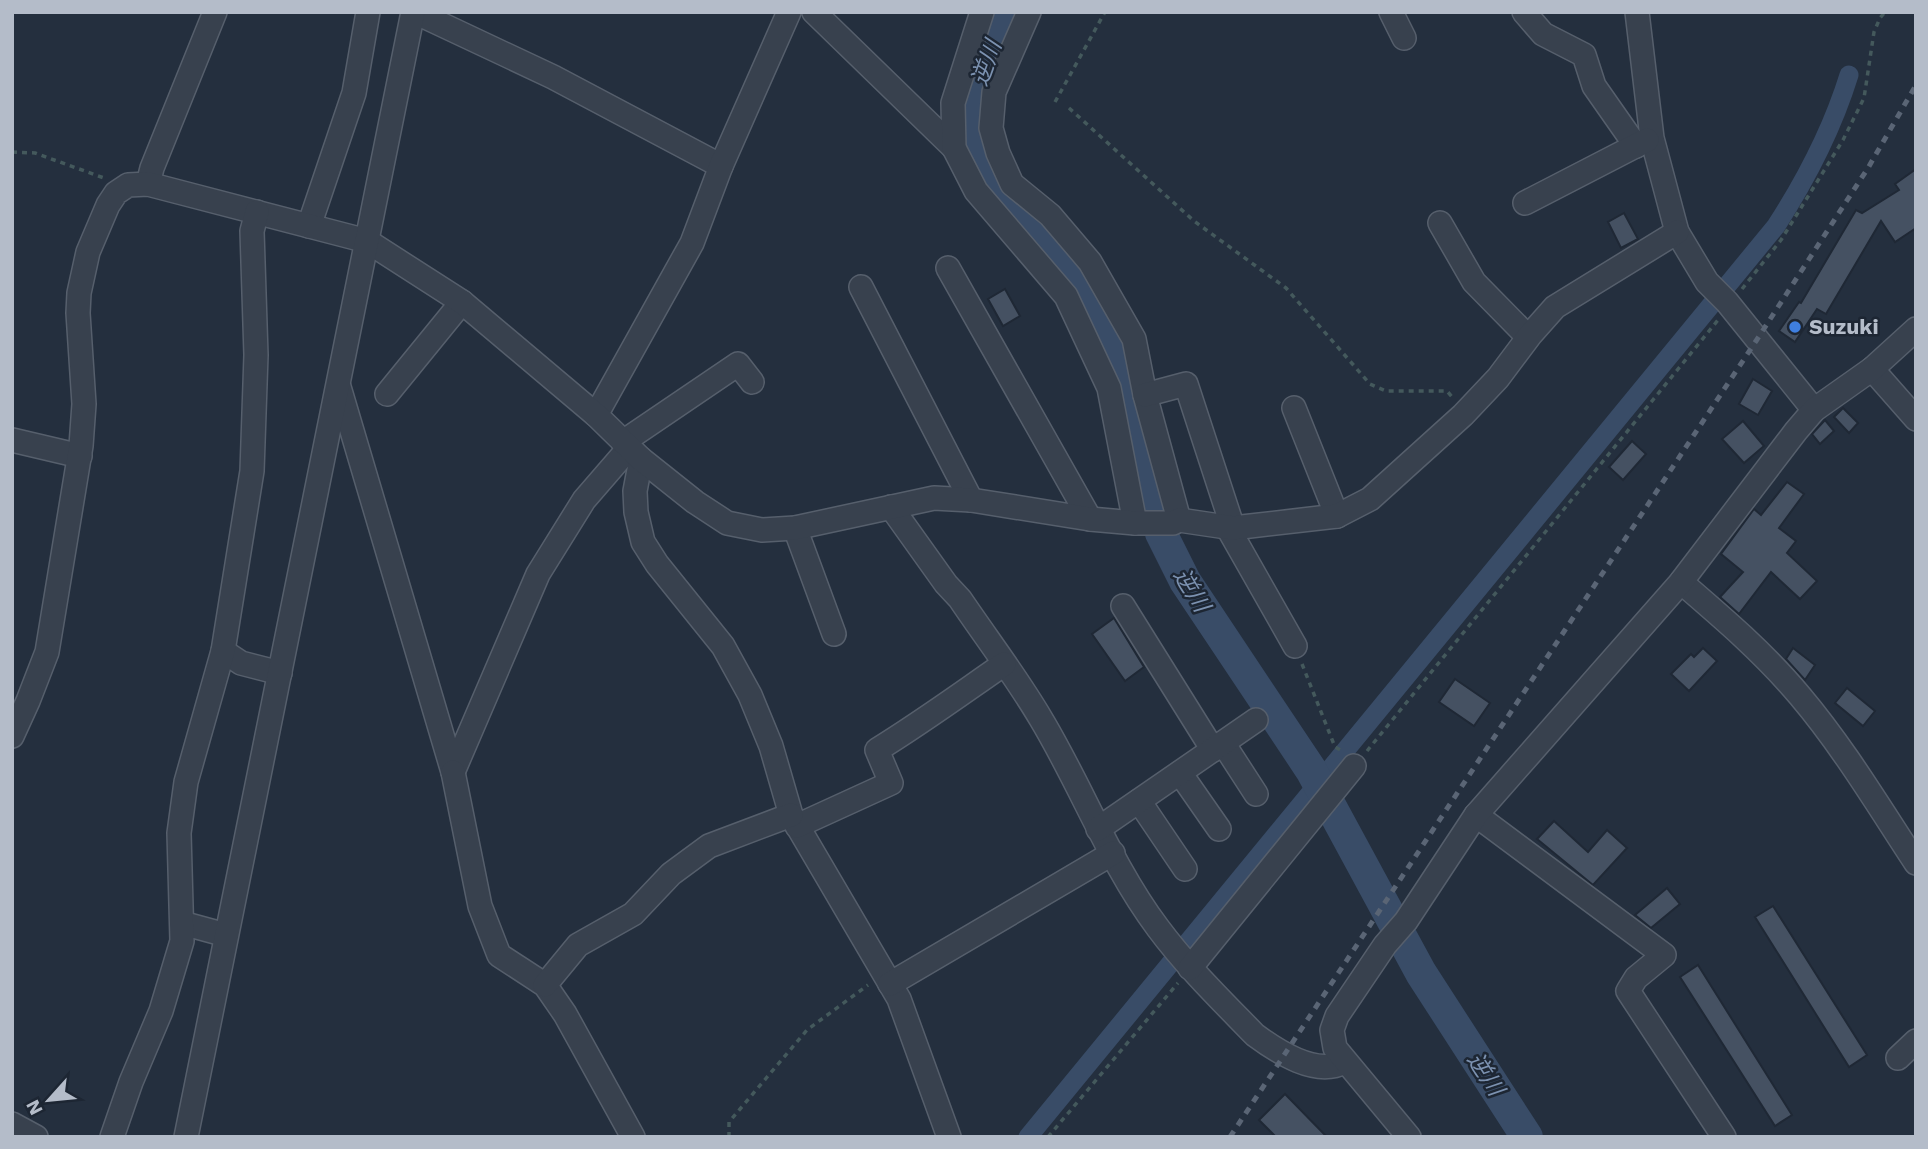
<svg xmlns="http://www.w3.org/2000/svg" width="1928" height="1149" font-family="'Work Sans','Noto Sans JP',sans-serif">
<rect width="100%" height="100%" fill="#242f3e"/>
<g fill="none" stroke-linecap="round" stroke-linejoin="round">
<path stroke="#394c67" stroke-width="19" d="M1028,1137l748,-911c31,-48 56,-96 73,-151"/>
<polyline stroke="#394c67" stroke-width="32" points="1004,12 974,95 973,124 977,150 997,185 1030,225 1075,274 1115,349 1161,533 1185,581 1311,770 1421,973 1527,1137"/>
</g>
<g fill="#455162" stroke="#1f2835" stroke-width="2">
<polygon points="1916,169 1916,228 1895,242 1881,221 1826,314 1817,309 1795,342 1779,331 1799,302 1801,303 1856,210 1862,213 1899,190 1895,184"/>
<polygon points="1624,213 1638,239 1621,248 1608,222"/>
<polygon points="1005,289 1020,316 1003,326 988,299"/>
<polygon points="1753,379 1772,391 1758,415 1739,404"/>
<polygon points="1843,408 1858,423 1849,433 1834,417"/>
<polygon points="1825,420 1834,431 1820,444 1812,434"/>
<polygon points="1743,421 1764,446 1744,463 1722,439"/>
<polygon points="1632,441 1646,454 1623,480 1609,467"/>
<polygon points="1787,482 1804,494 1779,528 1796,541 1787,553 1817,581 1800,599 1771,572 1739,614 1720,597 1743,572 1721,554 1754,509 1761,515"/>
<polygon points="1114,618 1144,667 1125,681 1092,634"/>
<polygon points="1703,648 1717,661 1689,691 1671,674 1691,654 1694,657"/>
<polygon points="1793,648 1815,665 1805,680 1786,659"/>
<polygon points="1455,679 1490,703 1474,726 1439,702"/>
<polygon points="1847,688 1875,711 1863,726 1835,703"/>
<polygon points="1554,821 1588,852 1607,830 1627,848 1593,885 1537,839"/>
<polygon points="1667,888 1680,904 1651,928 1635,915"/>
<polygon points="1773,906 1867,1055 1849,1067 1755,917"/>
<polygon points="1698,965 1792,1115 1775,1126 1680,977"/>
<polygon points="1285,1094 1327,1137 1276,1137 1259,1120"/>
</g>
<g fill="none" stroke-linecap="round" stroke-linejoin="round">
<g stroke="#565f6c" stroke-width="26">
<g id="minor">
<polyline points="415,12 553,77 721,166"/>
<polyline points="814,12 954,148"/>
<polyline points="982,12 953,103 954,148 976,191 1066,296 1109,388 1135,523"/>
<polyline points="1029,12 994,92 991,128 998,153 1012,184 1050,215 1090,262 1134,339 1145,395 1179,520"/>
<polyline points="1391,12 1404,38"/>
<polyline points="1524,12 1543,34 1584,55 1594,86 1636,146"/>
<polyline points="1637,12 1652,138 1677,232 1707,282 1727,302 1814,410"/>
<polyline points="148,184 152,168 215,12"/>
<polyline points="1525,203 1647,140"/>
<polyline points="1440,223 1474,282 1528,337"/>
<polyline points="309,226 354,93 368,12"/>
<polyline points="948,268 1090,519"/>
<polyline points="861,287 971,500"/>
<polyline points="1872,369 1916,419"/>
<polyline points="339,387 453,772 538,574 584,500 629,448"/>
<polyline points="387,394 462,302"/>
<polyline points="1145,395 1186,384 1233,528"/>
<polyline points="1294,408 1337,516"/>
<polyline points="596,415 692,243 721,166 789,12"/>
<polyline points="12,440 80,456"/>
<polyline points="623,442 738,364 752,382"/>
<polyline points="641,459 635,491 636,512 643,542 657,564 723,646 750,695 771,746 791,815 899,999 949,1137"/>
<path d="M891,507l55,77 14,15c27,40 57,79 81,120 41,68 69,145 117,209 29,39 63,72 97,107 23,17 61,42 89,27"/>
<polyline points="795,528 834,634"/>
<polyline points="1228,528 1295,646"/>
<path d="M1681,582c42,36 84,72 119,114 44,52 79,111 116,167"/>
<polyline points="1123,606 1213,750"/>
<polyline points="223,651 241,663 280,673"/>
<polyline points="12,736 28,701 47,652 81,446 84,404 78,313 79,293 88,252 108,205 116,193 128,185 148,184 367,241 462,302 596,415 641,459 695,502 727,523 762,530 795,528 934,498 971,500 1090,519 1135,523 1173,523 1179,520 1233,528 1337,516 1370,499 1463,415 1498,378 1531,334 1555,307 1677,232"/>
<polyline points="1223,743 1256,794"/>
<polyline points="453,772 480,906 499,955 545,985 565,1014 633,1137"/>
<polyline points="1180,773 1219,829"/>
<polyline points="1139,801 1185,869"/>
<polyline points="1476,815 1664,955 1636,978 1628,991 1724,1137"/>
<path d="M797,826l94,-43 -14,-33c44,-27 85,-57 127,-86"/>
<polyline points="1098,829 1256,720"/>
<polyline points="182,923 226,935"/>
<polyline points="1190,968 1354,766"/>
<polyline points="890,984 1113,853"/>
<polyline points="545,985 578,945 633,914 671,874 709,846 791,815"/>
<polyline points="1898,1058 1916,1041"/>
<polyline points="12,1124 36,1137"/>
<polyline points="112,1137 131,1082 161,1011 182,941 179,833 186,782 223,651 252,471 256,355 252,231 257,212"/>
<polyline points="186,1137 413,12"/>
<polyline points="1409,1137 1335,1048 1332,1030 1337,1016 1385,945 1406,921 1476,815 1681,582 1796,431 1814,410 1872,369 1916,329"/>
</g>
</g>
<g stroke="#44595c" stroke-width="3.5" stroke-dasharray="5 5" stroke-linecap="butt">
<polyline points="1055,102 1105,12"/>
<polyline points="1069,108 1194,221 1286,288 1370,384 1386,391 1447,391 1453,398"/>
<polyline points="12,152 35,153 104,178"/>
<polyline points="1742,289 1781,240 1843,140 1864,98 1874,32 1880,18 1885,12"/>
<polyline points="1302,664 1335,747 1342,751"/>
<polyline points="1367,751 1718,320"/>
<polyline points="729,1137 729,1122 807,1030 868,985"/>
<polyline points="1048,1137 1178,983"/>
</g>
<use href="#minor" stroke="#38414e" stroke-width="23"/>
<polyline stroke="#5a6575" stroke-width="5" stroke-dasharray="7 7" stroke-linecap="butt" points="1230,1137 1756,341 1868,168 1916,85"/>
</g>
<circle fill="#3f7fe0" stroke="#1d2633" stroke-width="2.5" cx="1795" cy="327" r="7"/>
<g text-anchor="middle" stroke-width="5" stroke-linejoin="round" paint-order="stroke">
<g font-size="21" font-weight="bold" fill="#b4bcc9" stroke="#1d2633" text-anchor="start">
<text x="1809" y="334">Suzuki</text>
</g>
<g font-size="23" font-style="italic" fill="#7c92b1" stroke="#1d2633">
<text transform="translate(986 63) rotate(-70)" y="8">逆川</text>
<text transform="translate(1192 590) rotate(59)" y="8">逆川</text>
<text transform="translate(1486 1074) rotate(57)" y="8">逆川</text>
</g>
</g>
<rect width="1928" height="1149" fill="none" stroke="#b4bcc9" stroke-width="28"/>
<g transform="translate(49 1100) rotate(243)" stroke="#1d2633" stroke-width="5" paint-order="stroke">
<path d="M0-5L12 26L0 18L-12 26Z" fill="#b4bcc9"/>
<text y="-10" font-size="19" font-weight="bold" text-anchor="middle" fill="#b4bcc9">N</text>
</g>
</svg>
